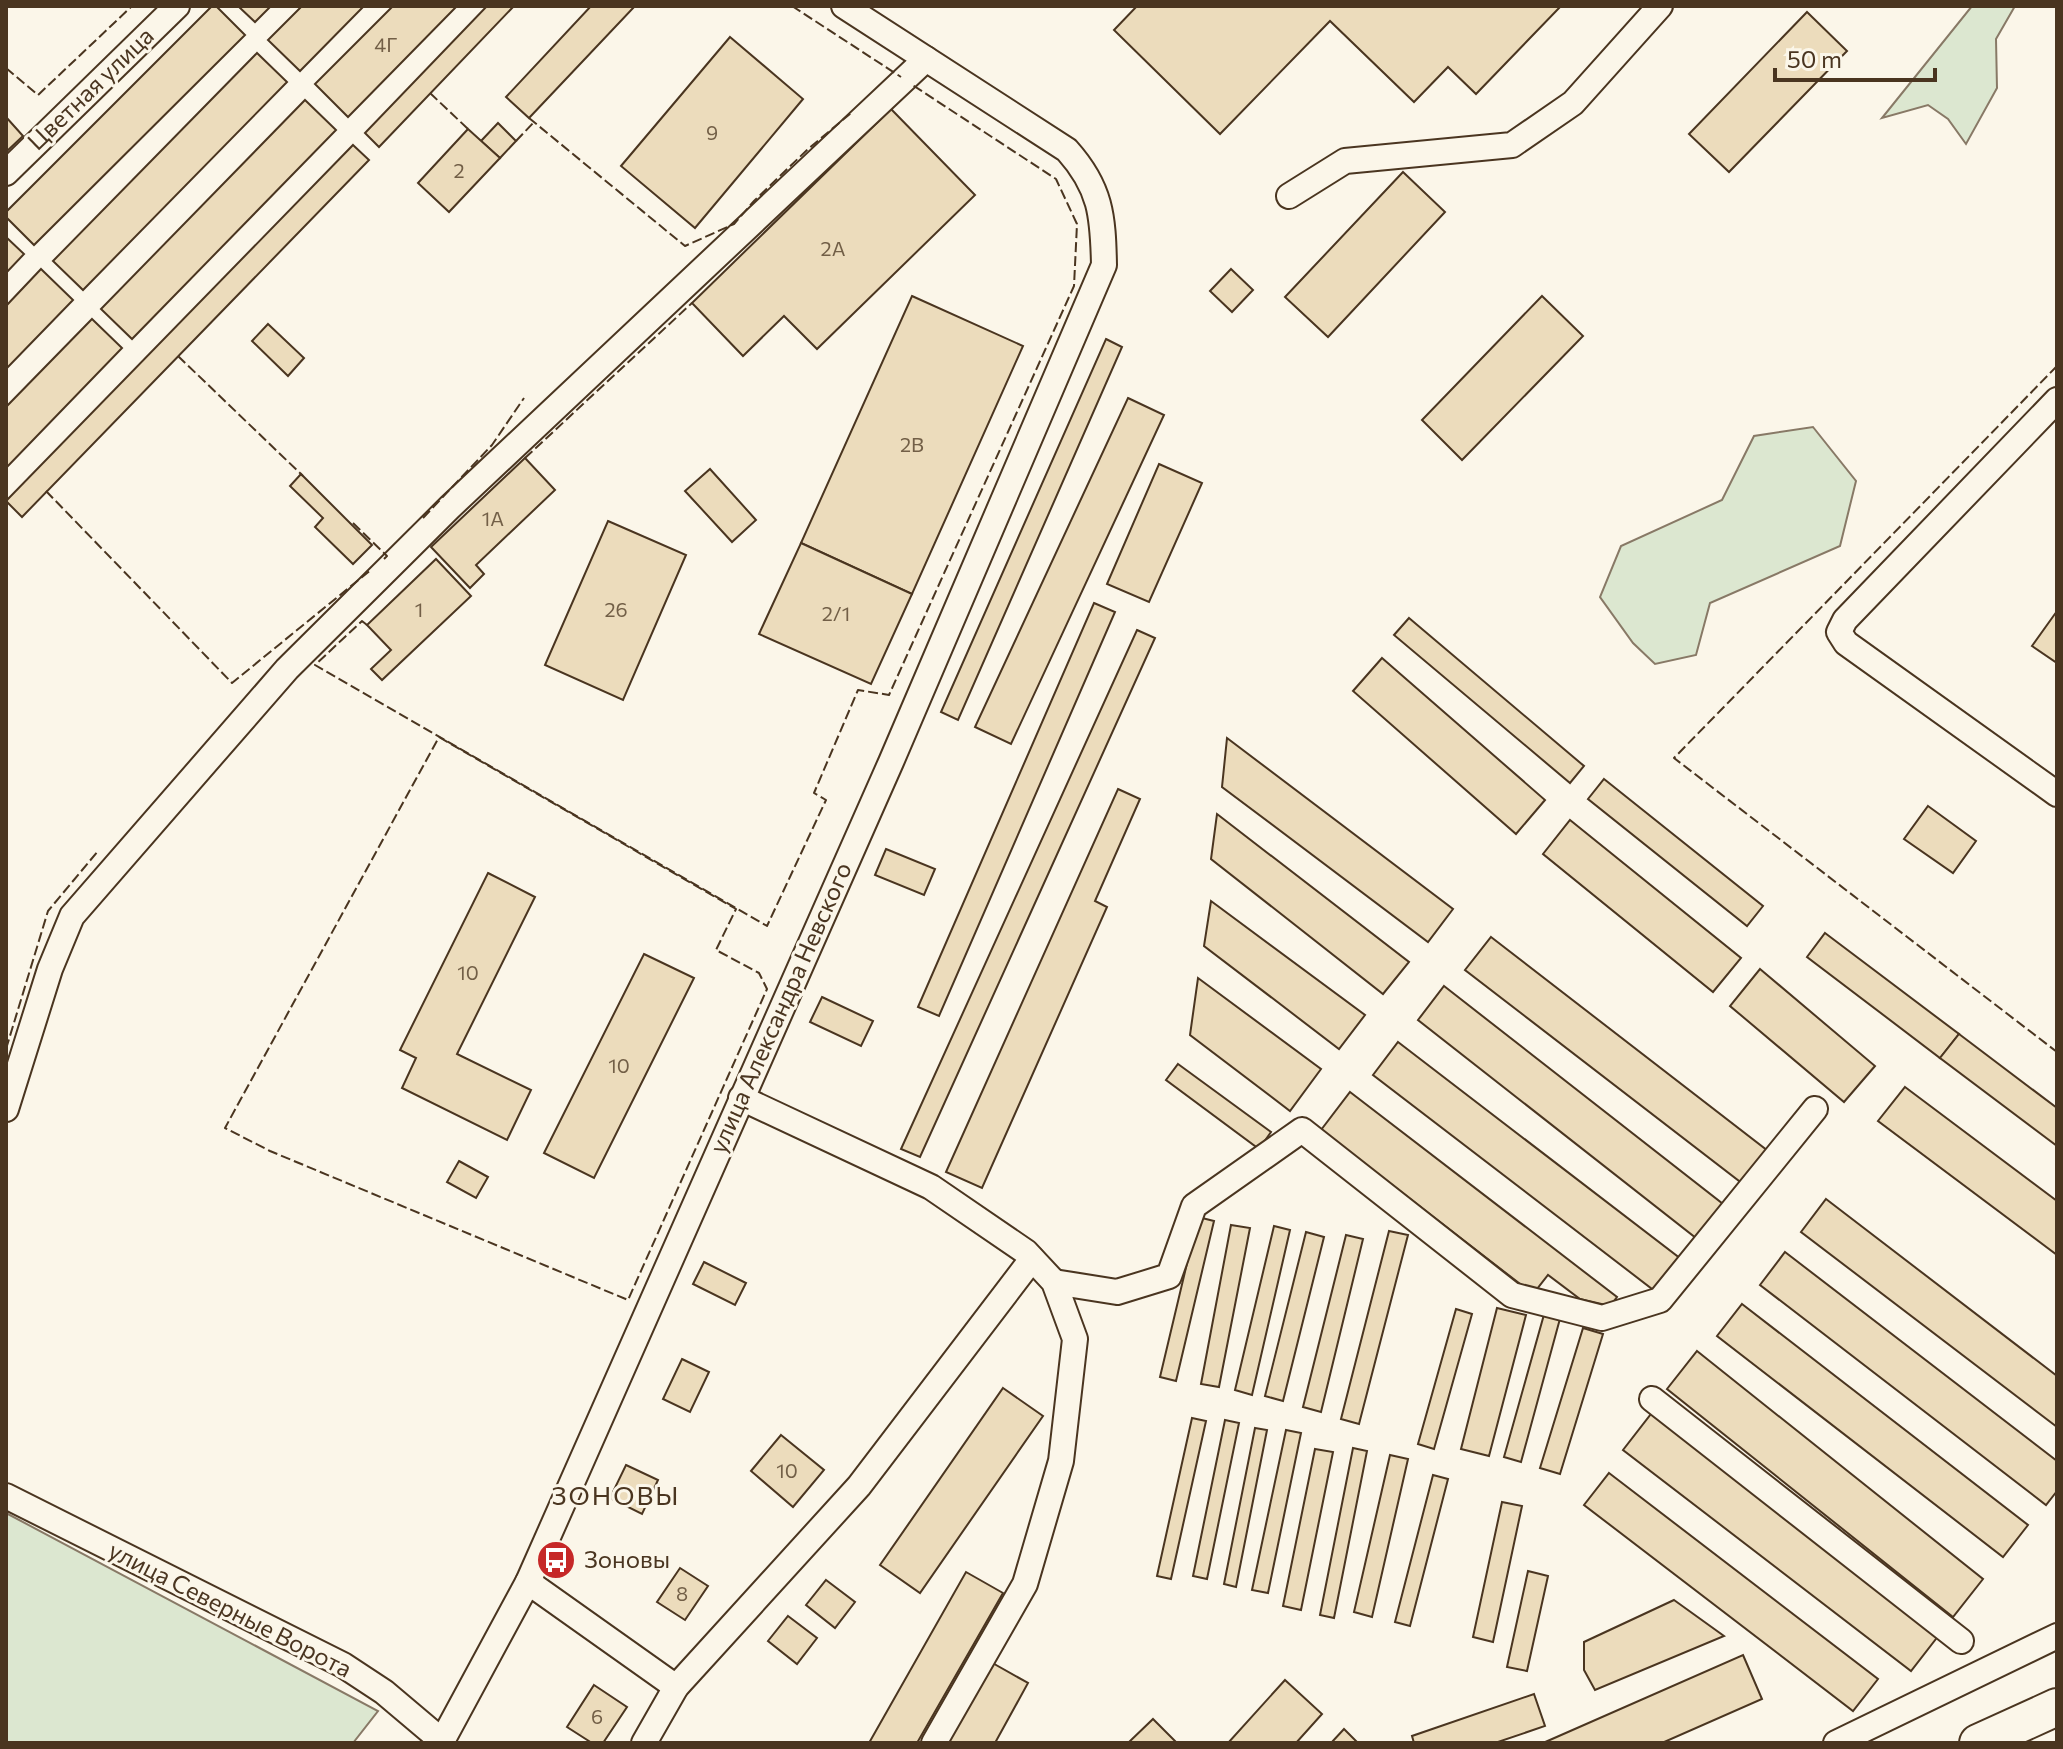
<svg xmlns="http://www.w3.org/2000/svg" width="2063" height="1749" font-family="Commissioner,sans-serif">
<rect width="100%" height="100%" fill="#fbf6e9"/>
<g fill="#dce7d0" stroke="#887966" stroke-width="2">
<polygon points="1972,6 2015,6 1996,39 1997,88 1966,144 1948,119 1928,105 1882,118"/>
<polygon points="1813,427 1856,481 1840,546 1710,603 1696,655 1655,664 1633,643 1600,597 1621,546 1722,500 1754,436"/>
<polygon points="6,1513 378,1711 353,1743 6,1743"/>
</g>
<g fill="#ecdcbc" stroke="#4a3520" stroke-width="2">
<polygon points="212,6 216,6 245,35 34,245 6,217 6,212"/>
<polygon points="238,6 271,6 255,22"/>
<polygon points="302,6 364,6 300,71 268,40"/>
<polygon points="393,6 457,6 348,117 315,84"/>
<polygon points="487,6 514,6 379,147 365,133"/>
<polygon points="591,6 635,6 529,118 506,97"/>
<polygon points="1137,6 1561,6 1476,94 1448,67 1414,102 1330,21 1220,134 1114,30"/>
<polygon points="1807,12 1847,51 1729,172 1689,134"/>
<polygon points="730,37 803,99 695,228 621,166"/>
<polygon points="257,53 287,82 83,290 53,261"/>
<polygon points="305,100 336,130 132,339 101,309"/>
<polygon points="891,109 975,195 817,349 784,316 743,356 692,303"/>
<polygon points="6,117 23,136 6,152"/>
<polygon points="498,123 516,141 500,158 481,141"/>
<polygon points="468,129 500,158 449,212 418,183"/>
<polygon points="353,145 369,160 22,517 6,501"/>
<polygon points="1403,172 1445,212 1328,337 1285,297"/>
<polygon points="6,237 24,254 6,273"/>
<polygon points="41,269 73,300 6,369 6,306"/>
<polygon points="1231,269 1253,290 1232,312 1210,291"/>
<polygon points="912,296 1023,346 912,594 801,543"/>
<polygon points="1542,296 1583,336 1462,460 1422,420"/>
<polygon points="92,319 122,348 6,468 6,407"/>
<polygon points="268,324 304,358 288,376 252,341"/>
<polygon points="1106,339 1122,347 958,720 941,712"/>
<polygon points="1128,398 1164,415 1011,744 975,727"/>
<polygon points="525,458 555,490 476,565 484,574 470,588 431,547"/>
<polygon points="1159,464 1202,483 1149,602 1107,584"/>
<polygon points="710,469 756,520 732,542 685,491"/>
<polygon points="301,474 372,545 353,564 315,527 323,518 290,486"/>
<polygon points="608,521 686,555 623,700 545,665"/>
<polygon points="801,543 912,594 871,684 759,634"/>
<polygon points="436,559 471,596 382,680 371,669 391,650 367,625"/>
<polygon points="1094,603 1115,612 939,1016 918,1007"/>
<polygon points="2057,611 2057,663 2032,646"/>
<polygon points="1409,618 1584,766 1570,783 1394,635"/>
<polygon points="1137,630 1155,638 920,1157 901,1149"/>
<polygon points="1382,658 1545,800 1516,834 1353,691"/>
<polygon points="1227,738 1453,909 1428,942 1222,787"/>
<polygon points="1604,779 1763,906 1747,926 1588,799"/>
<polygon points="1118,789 1140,799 1095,901 1107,907 982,1188 946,1172"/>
<polygon points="1928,806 1976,841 1953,873 1904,839"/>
<polygon points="1217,814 1409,962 1383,994 1211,859"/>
<polygon points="1570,820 1741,958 1713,992 1543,854"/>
<polygon points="886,849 935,869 924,895 875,875"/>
<polygon points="488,873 535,897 457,1054 531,1090 507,1140 402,1088 416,1058 400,1050"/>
<polygon points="1211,901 1365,1015 1339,1049 1204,946"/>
<polygon points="1825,933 1959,1034 1940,1058 1807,957"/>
<polygon points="1491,937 1768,1151 1743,1184 1465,970"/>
<polygon points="644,954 694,978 594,1178 544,1153"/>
<polygon points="1760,969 1875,1066 1844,1102 1730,1006"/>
<polygon points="1198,978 1321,1069 1290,1111 1190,1035"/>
<polygon points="1444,986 1723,1204 1696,1238 1418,1020"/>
<polygon points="822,997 873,1021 861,1046 810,1022"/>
<polygon points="1959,1034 2057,1108 2057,1146 1940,1058"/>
<polygon points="1398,1042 1681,1259 1656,1292 1373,1075"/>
<polygon points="1178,1064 1271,1132 1259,1149 1166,1080"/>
<polygon points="1905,1087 2057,1201 2057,1255 1878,1121"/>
<polygon points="1350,1092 1617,1297 1610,1306 1580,1299 1548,1275 1533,1294 1321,1130"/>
<polygon points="459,1161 488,1177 476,1198 447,1182"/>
<polygon points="1826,1199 2057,1376 2057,1427 1801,1232"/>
<polygon points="1198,1217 1214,1221 1176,1381 1160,1377"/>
<polygon points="1231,1225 1250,1228 1219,1387 1201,1384"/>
<polygon points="1274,1226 1290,1230 1252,1395 1235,1390"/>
<polygon points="1389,1231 1408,1235 1359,1424 1341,1419"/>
<polygon points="1306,1232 1324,1237 1283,1401 1265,1396"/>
<polygon points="1346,1235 1363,1239 1321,1412 1303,1407"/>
<polygon points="1785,1252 2057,1461 2057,1491 2046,1505 1760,1285"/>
<polygon points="704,1262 746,1283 735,1305 693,1284"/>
<polygon points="1742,1304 2028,1525 2003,1557 1717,1336"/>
<polygon points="1497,1308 1526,1315 1489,1456 1461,1449"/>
<polygon points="1456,1309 1472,1314 1434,1449 1418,1444"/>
<polygon points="1545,1311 1561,1315 1521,1462 1504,1457"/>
<polygon points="1583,1328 1603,1334 1560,1474 1540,1468"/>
<polygon points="1697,1351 1983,1579 1953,1617 1667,1389"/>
<polygon points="682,1359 709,1372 690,1412 663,1399"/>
<polygon points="1003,1388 1043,1416 920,1593 880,1565"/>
<polygon points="1651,1414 1939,1635 1911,1671 1623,1450"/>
<polygon points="1192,1418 1206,1421 1171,1579 1157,1576"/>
<polygon points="1225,1420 1239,1423 1207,1579 1193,1576"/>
<polygon points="1255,1428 1267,1430 1236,1587 1224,1584"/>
<polygon points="1286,1430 1301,1433 1268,1593 1252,1590"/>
<polygon points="781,1435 824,1470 793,1507 751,1471"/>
<polygon points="1353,1448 1367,1451 1334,1618 1320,1615"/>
<polygon points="1315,1449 1333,1452 1301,1610 1283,1606"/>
<polygon points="1390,1455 1408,1459 1372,1617 1354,1612"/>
<polygon points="626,1465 658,1480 642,1514 610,1498"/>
<polygon points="1609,1473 1878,1679 1853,1711 1584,1505"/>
<polygon points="1433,1475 1448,1479 1410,1626 1395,1622"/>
<polygon points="1502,1502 1522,1506 1493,1642 1473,1637"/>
<polygon points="680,1568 708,1586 685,1620 657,1602"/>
<polygon points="1528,1571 1548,1576 1527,1671 1507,1667"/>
<polygon points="966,1572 1003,1593 917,1743 869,1743"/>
<polygon points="826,1580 855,1602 835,1628 806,1605"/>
<polygon points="1674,1600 1724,1636 1595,1690 1584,1670 1584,1642"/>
<polygon points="788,1616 817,1638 797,1664 768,1641"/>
<polygon points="1743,1655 1762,1699 1662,1743 1543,1743"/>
<polygon points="989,1661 1028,1683 995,1743 943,1743"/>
<polygon points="1285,1680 1322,1714 1296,1743 1228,1743"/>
<polygon points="594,1685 627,1707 603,1743 592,1743 567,1727"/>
<polygon points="1534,1694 1545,1726 1495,1743 1414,1743 1412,1736"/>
<polygon points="1153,1719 1177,1743 1128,1743"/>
<polygon points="1344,1729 1358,1743 1331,1743"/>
</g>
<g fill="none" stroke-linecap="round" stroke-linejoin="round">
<g stroke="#4a3520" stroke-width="28">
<g id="minor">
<polyline points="6,173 177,6"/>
<polyline points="1289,196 1345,161 1512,145 1573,103 1660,6"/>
<polyline points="2057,400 1845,620 1839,632 1846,643 2057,794"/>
<polyline points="741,1098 931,1187 1026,1252 1054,1282 1075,1339 1061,1461 1025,1584 934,1743"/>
<polyline points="6,1109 50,969 72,916 287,669 450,507 926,59"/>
<polyline points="1054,1282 1117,1292 1169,1276 1194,1206 1302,1130 1512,1295 1602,1318 1660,1300 1815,1109"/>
<polyline points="1652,1399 1961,1641"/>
<polyline points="6,1496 343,1665 384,1692 442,1741"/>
<polyline points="528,1582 676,1687"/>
<path d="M441,1743l87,-161 363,-820 213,-497c-1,-49 -3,-77 -37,-115l-223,-144"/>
<polyline points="644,1743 676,1687 859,1486 1032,1259"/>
<polyline points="1836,1743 2057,1636"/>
</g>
</g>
<g stroke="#4a3520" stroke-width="40">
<polyline id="highway" points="1978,1743 2057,1707"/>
</g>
<use href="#minor" stroke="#fbf6e9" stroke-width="24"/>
<use href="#highway" stroke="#fbf6e9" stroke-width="36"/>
<g stroke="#4a3520" stroke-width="2" stroke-dasharray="10 4" stroke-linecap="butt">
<polyline points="792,6 901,77"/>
<polyline points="6,68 38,95 132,6"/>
<polyline points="430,93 468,129"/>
<polyline points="529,118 685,246 734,224 754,201 807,150 851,113"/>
<polyline points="516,141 534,122"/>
<polyline points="178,356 303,476"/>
<polyline points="2057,366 1674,758 2057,1052"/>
<polyline points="525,458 692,303"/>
<polyline points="46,491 232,683 372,569"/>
<polyline points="423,518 492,445 524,398"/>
<polyline points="353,523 387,556 384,559"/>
<polyline points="367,625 362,621 315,665 767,926 826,800 814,793 858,690 889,695 1074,286 1077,224 1056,179 911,84"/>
<polygon points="439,737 736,909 716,950 759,973 767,989 628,1300 270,1151 225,1128"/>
<polyline points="6,1049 48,911 98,851"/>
</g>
</g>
<defs>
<g id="bus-disc" transform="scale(2)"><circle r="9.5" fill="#c62828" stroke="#fbf6e9"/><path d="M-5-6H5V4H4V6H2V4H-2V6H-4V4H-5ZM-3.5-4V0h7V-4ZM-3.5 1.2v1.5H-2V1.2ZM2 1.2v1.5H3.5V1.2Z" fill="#fff"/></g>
</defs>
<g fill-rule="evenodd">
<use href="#bus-disc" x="556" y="1560"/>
</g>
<g text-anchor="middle" stroke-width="6" stroke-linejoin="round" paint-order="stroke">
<g font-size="20" fill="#725f47">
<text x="386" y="52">4Г</text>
<text x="712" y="140">9</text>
<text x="459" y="178">2</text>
<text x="833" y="256">2А</text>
<text x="912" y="452">2В</text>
<text x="493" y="526">1А</text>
<text x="419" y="617">1</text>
<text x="616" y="617">26</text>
<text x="836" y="621">2/1</text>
<text x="468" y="980">10</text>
<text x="619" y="1073">10</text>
<text x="787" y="1478">10</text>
<text x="682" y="1601">8</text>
<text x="597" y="1724">6</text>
</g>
<g font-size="24" fill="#4a3520" stroke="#fbf6e9">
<text transform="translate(91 89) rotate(-44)" y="8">Цветная улица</text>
<text transform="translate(781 1008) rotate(-66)" y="8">улица Александра Невского</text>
<text transform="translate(230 1610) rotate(27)" y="8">улица Северные Ворота</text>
</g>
<g font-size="24" fill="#4a3520" stroke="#fbf6e9" text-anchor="start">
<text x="584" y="1568">Зоновы</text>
</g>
<g font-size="26" letter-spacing="2" fill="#4a3520" stroke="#fbf6e9">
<text x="616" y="1505">ЗОНОВЫ</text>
</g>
</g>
<rect width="2063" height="1749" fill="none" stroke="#4a3520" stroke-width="16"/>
<path d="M1775 68v12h160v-12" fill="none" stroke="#4a3520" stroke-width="4"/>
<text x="1787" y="68" font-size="24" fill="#4a3520" stroke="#fbf6e9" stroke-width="6" paint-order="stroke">50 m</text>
</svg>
